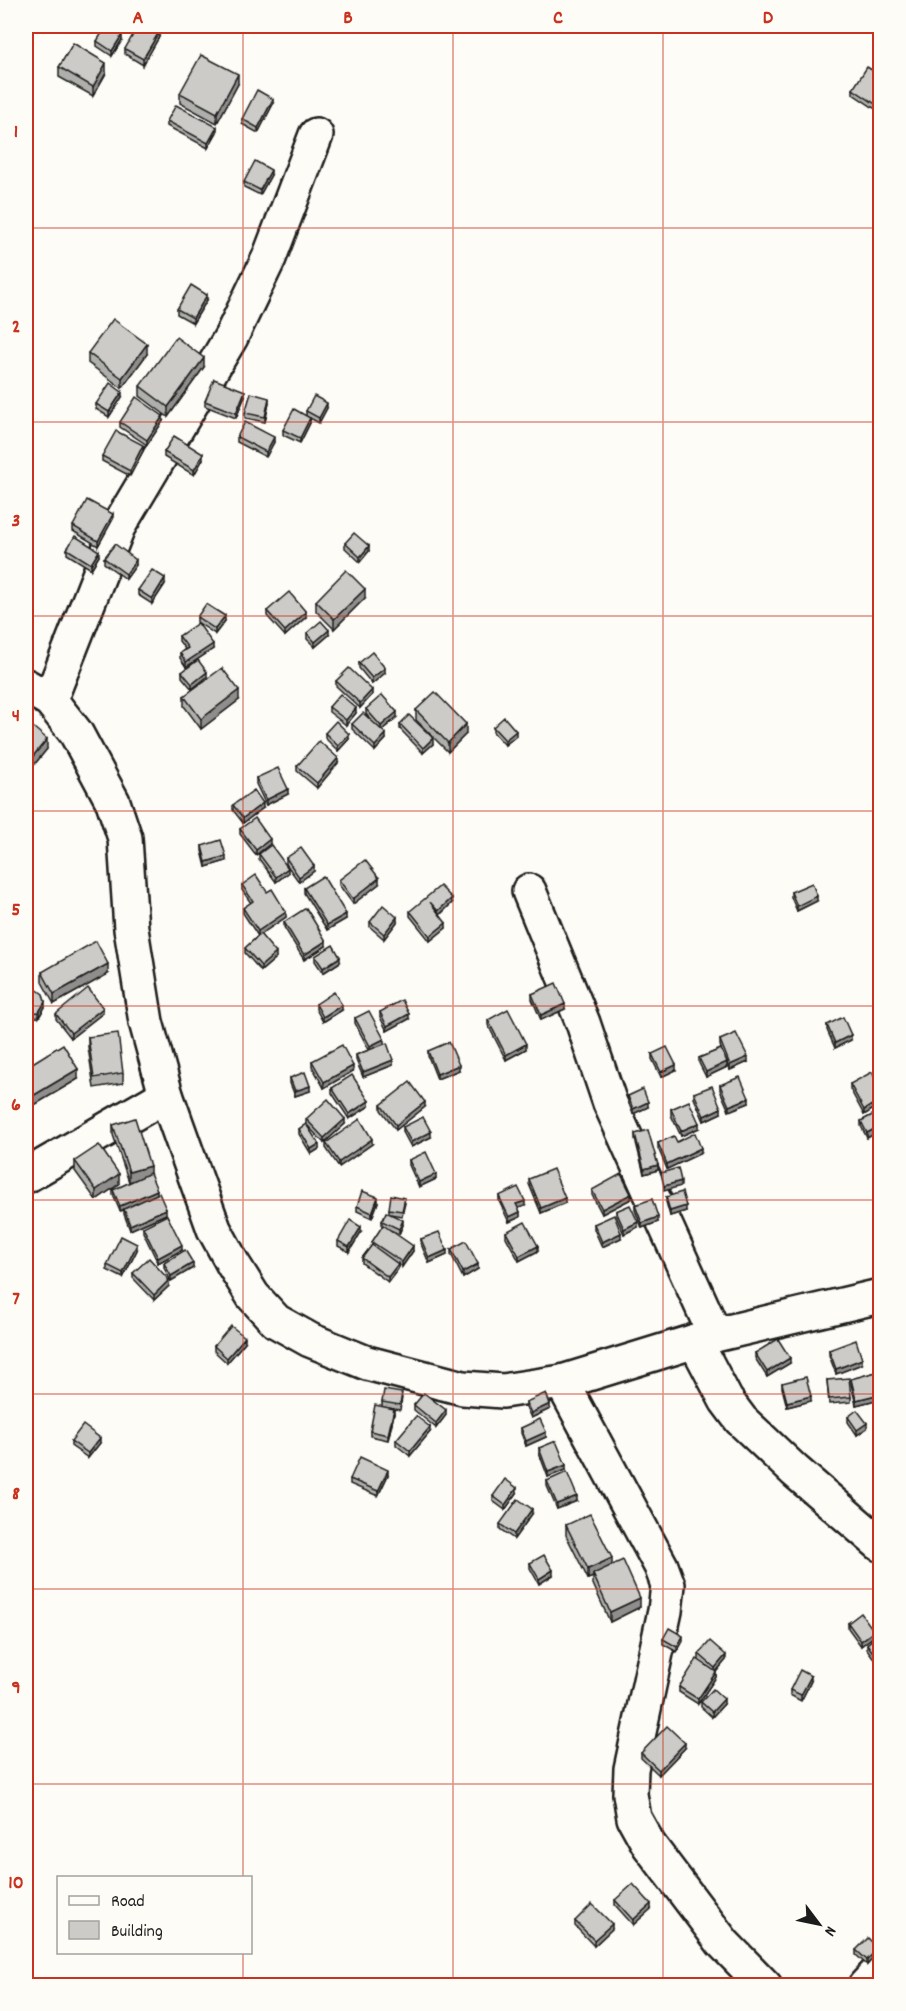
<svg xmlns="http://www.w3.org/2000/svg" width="906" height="2011" font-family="Dekko,sans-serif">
<rect width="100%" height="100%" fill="#fdfcf7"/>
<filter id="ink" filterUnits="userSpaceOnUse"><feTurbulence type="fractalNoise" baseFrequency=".0167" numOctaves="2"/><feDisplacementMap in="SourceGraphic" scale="12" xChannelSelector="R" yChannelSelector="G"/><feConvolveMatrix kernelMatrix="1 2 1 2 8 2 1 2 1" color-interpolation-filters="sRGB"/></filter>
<g filter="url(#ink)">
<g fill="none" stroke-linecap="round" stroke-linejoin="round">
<g stroke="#1c1c1c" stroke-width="38">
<g id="minor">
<polyline points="26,686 50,700 76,733 113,802 125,838 131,929 146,1022 166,1095 214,1229 233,1264 253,1296 276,1321 310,1340 367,1363 463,1388 503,1391 562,1382 715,1335 880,1296"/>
<polyline points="50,700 118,527 231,337 269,258 316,135"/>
<polyline points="529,891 583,1023 610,1103 715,1335"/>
<polyline points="26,1176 166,1095"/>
<polyline points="695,1341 726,1400 741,1420 795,1471 880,1544"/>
<polyline points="562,1382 661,1566 668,1585 665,1611 631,1769 630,1794 634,1818 649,1845 723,1943 765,1986"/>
<polyline points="865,1986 880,1970"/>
</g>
</g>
<use href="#minor" stroke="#fdfcf7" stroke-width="33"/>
</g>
<g fill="#afafac" stroke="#1c1c1c" stroke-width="1.5">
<polygon points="361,26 374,26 370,31"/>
<polygon points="159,37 143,65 125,54 125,49"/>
<polygon points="122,40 112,56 97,46 97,41"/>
<polygon points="59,67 106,73 93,96 59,77"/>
<polygon points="880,75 880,112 853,94 853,89"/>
<polygon points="238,84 217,123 180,103 180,93"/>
<polygon points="273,104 258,133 242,124 242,119"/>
<polygon points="167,121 217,132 208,148 167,126"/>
<polygon points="271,175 260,195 244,187 244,182"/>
<polygon points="207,300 193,323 177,314 177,309"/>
<polygon points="88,353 147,354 122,388 88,363"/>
<polygon points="204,367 168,417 140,396 140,386"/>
<polygon points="245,396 236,418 205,406 205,401"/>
<polygon points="122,397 109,417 96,409 96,404"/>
<polygon points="269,403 265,422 245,418 245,413"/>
<polygon points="327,408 319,423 310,418 310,423 300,443 283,435 283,430 306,416 306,411"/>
<polygon points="163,421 147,445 120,427 120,422"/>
<polygon points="237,437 274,442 266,457 237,442"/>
<polygon points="143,451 130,476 102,461 102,456"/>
<polygon points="164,452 203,459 194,475 164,457"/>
<polygon points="113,519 98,546 73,531 73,526"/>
<polygon points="345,543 369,551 360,562 345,548"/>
<polygon points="67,549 99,556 91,569 67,554"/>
<polygon points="104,558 136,565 126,579 104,563"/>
<polygon points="165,584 152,604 138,595 138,590"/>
<polygon points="365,598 334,629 316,611 316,601"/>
<polygon points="267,611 306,617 285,636 267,616"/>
<polygon points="197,617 225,621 215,634 197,622"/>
<polygon points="307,633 329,635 315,647 307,639"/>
<polygon points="179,636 213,649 186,667 180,658 180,653 185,649 179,641"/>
<polygon points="359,663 385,673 372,684 359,668"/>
<polygon points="182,672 207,677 192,689 182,677"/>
<polygon points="336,681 372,695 360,708 336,686"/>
<polygon points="184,696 239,700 201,729 184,706"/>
<polygon points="329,707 356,713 346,725 329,712"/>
<polygon points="366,709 397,717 382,730 386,739 375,751 352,729 352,724 371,721 366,714"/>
<polygon points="416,710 466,734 448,752 416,720"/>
<polygon points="26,721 47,749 29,771 26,768"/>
<polygon points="400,724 433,744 423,753 400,729"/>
<polygon points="493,727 516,736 505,745 493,732"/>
<polygon points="325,733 349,739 338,751 325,738"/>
<polygon points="338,763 317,788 297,771 297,766"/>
<polygon points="256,778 288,794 266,805 256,784"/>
<polygon points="233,805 263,808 243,823 233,810"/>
<polygon points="240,829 270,844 256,855 240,834"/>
<polygon points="202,846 226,861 206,867 202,851"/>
<polygon points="259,854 288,873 276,882 259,859"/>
<polygon points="286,858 314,871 299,882 286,864"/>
<polygon points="339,880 379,884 353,904 339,885"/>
<polygon points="242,885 286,917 260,934 276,958 261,971 245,953 245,948 258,936 243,913 243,908 251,903 242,890"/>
<polygon points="304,888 346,919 327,930 304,893"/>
<polygon points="791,892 817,901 797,911 791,897"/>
<polygon points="452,903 440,915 446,928 430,941 410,916 410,911"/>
<polygon points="284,922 326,946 304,960 284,927"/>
<polygon points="370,922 397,922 384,939 370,927"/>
<polygon points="315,956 340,962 323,973 315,961"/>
<polygon points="42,972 108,974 54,1004 42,982"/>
<polygon points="26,992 45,1007 39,1017 28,1018 26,1016"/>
<polygon points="532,994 565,1009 541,1020 532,999"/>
<polygon points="316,1004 342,1010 323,1022 316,1009"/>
<polygon points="380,1012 409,1019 387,1031 380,1017"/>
<polygon points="103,1013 71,1038 56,1019 56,1014"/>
<polygon points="355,1018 384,1044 393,1065 363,1077 356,1060 356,1055 369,1050 355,1023"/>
<polygon points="488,1020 526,1049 506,1060 488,1025"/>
<polygon points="827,1025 851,1040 835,1048 827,1030"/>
<polygon points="88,1037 123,1073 123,1083 94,1088 88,1047"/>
<polygon points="720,1040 748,1062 730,1070 722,1052 727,1067 706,1077 699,1063 699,1058 721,1049 720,1045"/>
<polygon points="428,1051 459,1070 437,1079 428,1056"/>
<polygon points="652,1054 676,1070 661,1077 652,1059"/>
<polygon points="312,1061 353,1071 324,1088 312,1066"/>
<polygon points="26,1067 78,1079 31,1107 26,1097"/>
<polygon points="290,1078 310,1091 295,1096 290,1083"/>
<polygon points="850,1084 880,1089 880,1105 864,1115 850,1089"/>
<polygon points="720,1085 749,1103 729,1111 720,1090"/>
<polygon points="332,1088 369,1106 349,1119 332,1093"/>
<polygon points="694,1093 721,1113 704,1121 694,1098"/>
<polygon points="628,1096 648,1107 633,1114 628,1101"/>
<polygon points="381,1105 425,1107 396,1130 381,1110"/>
<polygon points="671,1109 699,1128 681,1136 671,1115"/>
<polygon points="880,1111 880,1131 867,1138 861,1126 861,1121"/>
<polygon points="306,1119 345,1124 324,1143 306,1124 319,1149 311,1154 299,1134 299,1129 306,1124"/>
<polygon points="113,1125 150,1174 157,1194 166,1214 130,1230 124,1214 124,1210 120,1211 113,1195 113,1190 135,1180 129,1182 113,1135"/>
<polygon points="403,1127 431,1137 411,1147 403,1132"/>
<polygon points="635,1134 658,1170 644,1174 635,1139"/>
<polygon points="326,1143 372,1144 339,1167 326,1148"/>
<polygon points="658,1143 701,1153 667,1169 658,1148"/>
<polygon points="409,1160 436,1179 419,1187 409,1165"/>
<polygon points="75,1161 119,1184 96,1200 75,1171"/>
<polygon points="529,1179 565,1203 541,1213 529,1184"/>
<polygon points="592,1190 631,1199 602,1214 592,1195"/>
<polygon points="499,1196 525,1206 518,1208 520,1217 509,1222 499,1201"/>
<polygon points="666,1197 686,1211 670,1216 666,1202"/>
<polygon points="378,1202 372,1218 357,1211 357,1206"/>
<polygon points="405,1203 402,1216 390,1214 403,1225 399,1234 390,1230 413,1251 402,1267 398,1264 398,1269 388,1282 362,1263 362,1258 372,1245 372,1242 382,1227 382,1221 389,1213 389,1209"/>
<polygon points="635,1205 658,1222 642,1228 635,1210"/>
<polygon points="616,1211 638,1227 624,1234 616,1216"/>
<polygon points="594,1224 621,1238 602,1247 594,1229"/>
<polygon points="143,1227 182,1250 158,1263 143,1232"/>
<polygon points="361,1232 349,1252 338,1246 338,1241"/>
<polygon points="506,1232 538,1251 519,1261 506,1237"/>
<polygon points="421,1239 447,1255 429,1263 421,1244"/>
<polygon points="451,1249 478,1269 463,1278 451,1254"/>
<polygon points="137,1250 123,1278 107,1270 107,1265"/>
<polygon points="164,1263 193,1268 171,1281 164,1268"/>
<polygon points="133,1273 169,1286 154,1300 133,1278"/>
<polygon points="245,1342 227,1363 214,1351 214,1346"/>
<polygon points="829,1350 862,1364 836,1374 829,1355"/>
<polygon points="755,1353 790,1363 767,1377 755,1358"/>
<polygon points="880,1371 880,1399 856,1405 851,1384 851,1379"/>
<polygon points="827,1380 851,1397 851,1402 829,1404"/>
<polygon points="782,1383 811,1401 787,1407 782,1388"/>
<polygon points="402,1398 400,1410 382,1407 382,1402"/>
<polygon points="526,1402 550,1409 531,1418 526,1407"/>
<polygon points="414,1405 446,1415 436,1428 414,1410"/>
<polygon points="394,1414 388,1440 370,1436 370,1431"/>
<polygon points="848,1417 867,1428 857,1435 848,1422"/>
<polygon points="521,1428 546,1437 526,1446 521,1433"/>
<polygon points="430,1432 410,1456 396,1445 396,1440"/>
<polygon points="71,1441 100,1443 88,1458 71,1446"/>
<polygon points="539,1448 566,1470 548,1477 539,1453"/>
<polygon points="388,1475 378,1496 350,1484 350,1479"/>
<polygon points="547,1481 577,1501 557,1509 547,1486"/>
<polygon points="517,1493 505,1510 493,1501 493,1496"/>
<polygon points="532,1514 514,1539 500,1529 500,1524"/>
<polygon points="566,1525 612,1565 640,1607 610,1622 593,1584 593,1577 588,1579 566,1535"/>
<polygon points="530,1563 553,1575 539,1584 530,1568"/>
<polygon points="848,1623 874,1636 861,1646 848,1628"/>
<polygon points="880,1633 880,1667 867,1649 867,1644"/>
<polygon points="663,1639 683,1641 677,1652 663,1644"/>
<polygon points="699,1654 726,1660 716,1672 716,1677 698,1704 679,1692 679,1687 699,1659"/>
<polygon points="811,1681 801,1701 790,1695 790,1690"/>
<polygon points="701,1702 724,1704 712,1717 701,1707"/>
<polygon points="685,1748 659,1775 641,1758 641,1753"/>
<polygon points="880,1775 880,1795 875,1788 875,1778"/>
<polygon points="615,1900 651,1909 633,1925 615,1905"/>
<polygon points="575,1921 612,1929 594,1946 575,1926"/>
<polygon points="856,1950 878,1953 867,1965 856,1955"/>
</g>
<g fill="#8f8e8c" stroke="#1c1c1c" stroke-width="1.5">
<polygon points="159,32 159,37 143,65 143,59"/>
<polygon points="122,35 122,40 112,56 112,51"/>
<polygon points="106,63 106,73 93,96 93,87"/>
<polygon points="238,74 238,84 217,123 217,113"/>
<polygon points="273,99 273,104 258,133 258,128"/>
<polygon points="217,127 217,132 208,148 208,143"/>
<polygon points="271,170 271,175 260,195 260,190"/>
<polygon points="207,295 207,300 193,323 193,318"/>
<polygon points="147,344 147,354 122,388 122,378"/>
<polygon points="204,358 204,367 168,417 168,407"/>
<polygon points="245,391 245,396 236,418 236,413"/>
<polygon points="122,392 122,397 109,417 109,412"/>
<polygon points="269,398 269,403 265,422 265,417"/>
<polygon points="327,403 327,408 319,423 319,418"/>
<polygon points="163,416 163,421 147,445 147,440"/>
<polygon points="310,418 310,423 300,443 300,438"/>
<polygon points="274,437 274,442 266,457 266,452"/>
<polygon points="143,445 143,451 130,476 130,471"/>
<polygon points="203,454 203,459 194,475 194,470"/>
<polygon points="113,514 113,519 98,546 98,541"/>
<polygon points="369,546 369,551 360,562 360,557"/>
<polygon points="99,551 99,556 91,569 91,564"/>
<polygon points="136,560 136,565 126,579 126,574"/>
<polygon points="165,578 165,584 152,604 152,599"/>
<polygon points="365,589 365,598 334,629 334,619"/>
<polygon points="306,612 306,617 285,636 285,631"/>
<polygon points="225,616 225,621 215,634 215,629"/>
<polygon points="329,630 329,635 315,647 315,642"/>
<polygon points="213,644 213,649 186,667 186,662"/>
<polygon points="385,668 385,673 372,684 372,678"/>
<polygon points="207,672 207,677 192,689 192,684"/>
<polygon points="239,690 239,700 201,729 201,719"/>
<polygon points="372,690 372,695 360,708 360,703"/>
<polygon points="356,708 356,713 346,725 346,720"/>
<polygon points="397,712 397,717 381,731 381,726"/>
<polygon points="466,724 466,734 448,752 448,743"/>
<polygon points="516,731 516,736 505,745 505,740"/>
<polygon points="349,734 349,739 338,751 338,746"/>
<polygon points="386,734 386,739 375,751 375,746"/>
<polygon points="433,738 433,744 423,753 423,748"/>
<polygon points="47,739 47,749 29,771 29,761"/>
<polygon points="338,758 338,763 317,788 317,783"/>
<polygon points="288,789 288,794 266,805 266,800"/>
<polygon points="263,803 263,808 243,823 243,818"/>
<polygon points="270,839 270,844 256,855 256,850"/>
<polygon points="226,856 226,861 206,867 206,862"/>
<polygon points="314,866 314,871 299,882 299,877"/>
<polygon points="288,868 288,873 276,882 276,877"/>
<polygon points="379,878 379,884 353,904 353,899"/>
<polygon points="817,896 817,901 797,911 797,906"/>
<polygon points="452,898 452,903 438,916 438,911"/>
<polygon points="286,912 286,917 258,936 258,931"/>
<polygon points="346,914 346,919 327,930 327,925"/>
<polygon points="397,917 397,922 384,939 384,934"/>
<polygon points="446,923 446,928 430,941 430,936"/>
<polygon points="326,941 326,946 304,960 304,955"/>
<polygon points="276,953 276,958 261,971 261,966"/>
<polygon points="340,957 340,962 323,973 323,968"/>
<polygon points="108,964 108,974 54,1004 54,994"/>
<polygon points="45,1002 45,1007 39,1017 39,1012"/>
<polygon points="565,1004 565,1009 541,1020 541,1015"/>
<polygon points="342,1005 342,1010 323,1022 323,1017"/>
<polygon points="103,1008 103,1013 71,1038 71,1033"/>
<polygon points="409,1014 409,1019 387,1031 387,1026"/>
<polygon points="851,1035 851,1040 835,1048 835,1043"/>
<polygon points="384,1039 384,1044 370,1051 370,1046"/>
<polygon points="526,1044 526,1049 506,1060 506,1055"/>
<polygon points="748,1057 748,1062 730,1070 730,1065"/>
<polygon points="393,1060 393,1065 363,1077 363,1072"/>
<polygon points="727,1062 727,1067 706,1077 706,1072"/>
<polygon points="459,1065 459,1070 437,1079 437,1074"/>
<polygon points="676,1065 676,1070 661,1077 661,1072"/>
<polygon points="353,1066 353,1071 324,1088 324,1082"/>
<polygon points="78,1069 78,1079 31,1107 31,1097"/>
<polygon points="310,1086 310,1091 295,1096 295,1091"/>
<polygon points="749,1098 749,1103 729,1111 729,1106"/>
<polygon points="880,1100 880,1105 864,1115 864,1110"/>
<polygon points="369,1101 369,1106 349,1119 349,1114"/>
<polygon points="425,1102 425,1107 396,1130 396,1125"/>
<polygon points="648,1102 648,1107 633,1114 633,1109"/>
<polygon points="721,1108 721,1113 704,1121 704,1116"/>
<polygon points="345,1119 345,1124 324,1143 324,1138"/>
<polygon points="699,1123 699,1128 681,1136 681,1131"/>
<polygon points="880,1126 880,1131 867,1138 867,1133"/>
<polygon points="431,1132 431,1137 411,1147 411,1142"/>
<polygon points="372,1139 372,1144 339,1167 339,1162"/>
<polygon points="319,1144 319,1149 311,1154 311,1149"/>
<polygon points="701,1148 701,1153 667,1169 667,1164"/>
<polygon points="658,1165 658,1170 644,1174 644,1169"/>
<polygon points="150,1166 150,1175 129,1182 129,1172"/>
<polygon points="119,1174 119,1184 96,1200 96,1190"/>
<polygon points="436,1174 436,1179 419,1187 419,1182"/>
<polygon points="681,1181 681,1186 664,1191 664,1186"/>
<polygon points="157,1190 157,1195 120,1211 120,1206"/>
<polygon points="631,1194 631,1199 602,1214 602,1209"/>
<polygon points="378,1197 378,1202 372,1218 372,1213"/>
<polygon points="565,1198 565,1203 541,1213 541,1208"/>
<polygon points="525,1201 525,1206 516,1209 516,1204"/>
<polygon points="686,1206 686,1211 670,1216 670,1211"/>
<polygon points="166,1209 166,1214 130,1230 130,1225"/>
<polygon points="520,1212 520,1217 509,1222 509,1217"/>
<polygon points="658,1217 658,1222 642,1228 642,1223"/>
<polygon points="403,1220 403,1225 399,1234 399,1229"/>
<polygon points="638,1222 638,1227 624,1234 624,1229"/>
<polygon points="361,1227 361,1232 349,1252 349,1247"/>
<polygon points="621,1233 621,1238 602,1247 602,1242"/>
<polygon points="137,1244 137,1250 123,1278 123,1273"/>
<polygon points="182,1245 182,1250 158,1263 158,1258"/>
<polygon points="413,1246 413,1251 402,1267 402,1262"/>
<polygon points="538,1246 538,1251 519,1261 519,1256"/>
<polygon points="447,1250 447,1255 429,1263 429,1258"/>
<polygon points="193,1263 193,1268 171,1281 171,1276"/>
<polygon points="398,1264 398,1269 388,1282 388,1277"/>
<polygon points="478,1264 478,1269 463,1278 463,1272"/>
<polygon points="169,1280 169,1286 154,1300 154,1295"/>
<polygon points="245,1337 245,1342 227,1363 227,1358"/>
<polygon points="790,1358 790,1363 767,1377 767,1372"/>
<polygon points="862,1359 862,1364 836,1374 836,1369"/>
<polygon points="880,1394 880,1399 856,1405 856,1400"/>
<polygon points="811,1396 811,1401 787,1407 787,1402"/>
<polygon points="550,1404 550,1409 531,1418 531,1413"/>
<polygon points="394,1409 394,1414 388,1440 388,1435"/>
<polygon points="446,1410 446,1415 436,1428 436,1423"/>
<polygon points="867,1423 867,1428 857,1435 857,1430"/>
<polygon points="430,1427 430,1432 410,1456 410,1451"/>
<polygon points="546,1432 546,1437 526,1446 526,1441"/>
<polygon points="100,1438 100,1443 88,1458 88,1453"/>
<polygon points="566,1465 566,1470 548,1477 548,1472"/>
<polygon points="388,1470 388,1475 378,1496 378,1491"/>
<polygon points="517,1488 517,1493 505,1510 505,1505"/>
<polygon points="577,1496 577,1501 557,1509 557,1504"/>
<polygon points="532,1509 532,1514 514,1539 514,1534"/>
<polygon points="612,1558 612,1568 593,1574 593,1577 588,1579 588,1569"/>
<polygon points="553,1570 553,1575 539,1584 539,1579"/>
<polygon points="640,1598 640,1607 610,1622 610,1612"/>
<polygon points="874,1631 874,1636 861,1646 861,1641"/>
<polygon points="683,1636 683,1641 677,1652 677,1647"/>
<polygon points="726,1655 726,1660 715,1673 715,1668"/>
<polygon points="716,1672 716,1677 698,1704 698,1699"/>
<polygon points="811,1676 811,1681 801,1701 801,1695"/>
<polygon points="724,1699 724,1704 712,1717 712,1712"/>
<polygon points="685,1743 685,1748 659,1775 659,1770"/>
<polygon points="651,1904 651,1909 633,1925 633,1920"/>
<polygon points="612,1924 612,1929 594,1946 594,1940"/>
<polygon points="878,1948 878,1953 867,1965 867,1960"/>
</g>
<g fill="#cccbc8" stroke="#1c1c1c" stroke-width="1.5">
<polygon points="106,26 122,35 112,51 97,41"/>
<polygon points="138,26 148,26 159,32 143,59 125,49"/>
<polygon points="73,43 106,63 93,87 59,67"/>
<polygon points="201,55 238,74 217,113 180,93"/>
<polygon points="867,67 880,75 880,107 853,89"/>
<polygon points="257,90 273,99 258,128 242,119"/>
<polygon points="176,105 217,127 208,143 167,121"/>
<polygon points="255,161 271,170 260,190 244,182"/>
<polygon points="191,285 207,295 193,318 177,309"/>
<polygon points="113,319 147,344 122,378 88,353"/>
<polygon points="176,337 204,358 168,407 140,386"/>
<polygon points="214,379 245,391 236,413 205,401"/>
<polygon points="110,383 122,392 109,412 96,404"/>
<polygon points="251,393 269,398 265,417 245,413"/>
<polygon points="314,396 327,403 319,418 306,411"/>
<polygon points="136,397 163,416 147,440 120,422"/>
<polygon points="294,409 310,418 300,438 283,430"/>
<polygon points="245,422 274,437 266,452 237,437"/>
<polygon points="116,431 143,445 130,471 102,456"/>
<polygon points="174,436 203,454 194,470 164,452"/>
<polygon points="87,500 113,514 98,541 73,526"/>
<polygon points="354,533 369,546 360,557 345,543"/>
<polygon points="75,536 99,551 91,564 67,549"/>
<polygon points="115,544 136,560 126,574 104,558"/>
<polygon points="152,570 165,578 152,599 138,590"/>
<polygon points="346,570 365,589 334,619 316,601"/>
<polygon points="289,592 306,612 285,631 267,611"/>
<polygon points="206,604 225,616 215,629 197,617"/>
<polygon points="321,621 329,630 315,642 307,633"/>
<polygon points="198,623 213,644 186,662 180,653 188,648 179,636"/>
<polygon points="372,652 385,668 372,678 359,663"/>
<polygon points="198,660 207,672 192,684 182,672"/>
<polygon points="222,668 239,690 201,719 184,696"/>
<polygon points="349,668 372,690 360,703 336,681"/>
<polygon points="435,692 466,724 448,743 416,710"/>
<polygon points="340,694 356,708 346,720 329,707"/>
<polygon points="382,695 397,712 381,726 366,709"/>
<polygon points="363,713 386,734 375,746 352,724"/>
<polygon points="409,715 433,738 423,748 400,724"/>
<polygon points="504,717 516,731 505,740 493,727"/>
<polygon points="26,721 47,739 29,761 26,758"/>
<polygon points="336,721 349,734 338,746 325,733"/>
<polygon points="319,741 338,758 317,783 297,766"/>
<polygon points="278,768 288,789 266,800 256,778"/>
<polygon points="254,790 263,803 243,818 233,805"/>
<polygon points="255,818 270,839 256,850 240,829"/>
<polygon points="221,840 226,856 206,862 202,846"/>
<polygon points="271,845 288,868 276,877 259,854"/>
<polygon points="301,848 314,866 299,877 286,858"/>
<polygon points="365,860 379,878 353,899 339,880"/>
<polygon points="256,875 267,892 272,889 286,912 258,931 243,908 253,901 242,885"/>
<polygon points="323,876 346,914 327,925 304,888"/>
<polygon points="812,883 817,896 797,906 791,892"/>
<polygon points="440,886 452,898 438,911 430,902 446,923 430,936 410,911"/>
<polygon points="383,905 397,917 384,934 370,922"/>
<polygon points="306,908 326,941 304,955 284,922"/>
<polygon points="260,934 276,953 261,966 245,948"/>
<polygon points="96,941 108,964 54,994 42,972"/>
<polygon points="333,945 340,957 323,968 315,956"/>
<polygon points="556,983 565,1004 541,1015 532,994"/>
<polygon points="88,988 103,1008 71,1033 56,1014"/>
<polygon points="36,989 43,994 45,1002 39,1012 28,1013 26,1011 26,992"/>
<polygon points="334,992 342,1005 323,1017 316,1004"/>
<polygon points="402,1000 409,1014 387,1026 380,1012"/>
<polygon points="508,1009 526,1044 506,1055 488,1020"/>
<polygon points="369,1011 384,1039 370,1046 355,1018"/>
<polygon points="843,1017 851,1035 835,1043 827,1025"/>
<polygon points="118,1033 123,1073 94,1078 88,1037"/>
<polygon points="736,1033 748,1057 730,1065 720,1040"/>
<polygon points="449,1042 459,1065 437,1074 428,1051"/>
<polygon points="387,1043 393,1060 363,1072 356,1055"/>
<polygon points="63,1044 78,1069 31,1097 26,1087 26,1067"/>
<polygon points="342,1045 353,1066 324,1082 312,1061"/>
<polygon points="667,1047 676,1065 661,1072 652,1054"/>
<polygon points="721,1049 727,1062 706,1072 699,1058"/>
<polygon points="305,1072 310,1086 295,1091 290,1078"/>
<polygon points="872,1072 880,1089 880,1100 864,1110 850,1084"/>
<polygon points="352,1075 369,1101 349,1114 332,1088"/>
<polygon points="740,1077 749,1098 729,1106 720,1085"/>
<polygon points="410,1082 425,1102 396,1125 381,1105"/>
<polygon points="712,1086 721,1108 704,1116 694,1093"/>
<polygon points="643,1089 648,1102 633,1109 628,1096"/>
<polygon points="328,1099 345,1119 324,1138 306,1119"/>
<polygon points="689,1101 699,1123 681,1131 671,1109"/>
<polygon points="880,1111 880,1126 867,1133 861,1121"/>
<polygon points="423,1117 431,1132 411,1142 403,1127"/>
<polygon points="135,1118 150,1166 129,1172 113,1125"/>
<polygon points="360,1119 372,1139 339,1162 326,1143"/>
<polygon points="306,1124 319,1144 311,1149 299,1129"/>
<polygon points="648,1130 658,1165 644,1169 635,1134"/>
<polygon points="695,1133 701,1148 667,1164 658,1143 674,1136 677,1142"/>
<polygon points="99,1145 119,1174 96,1190 75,1161"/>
<polygon points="426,1152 436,1174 419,1182 409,1160"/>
<polygon points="678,1168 681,1181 664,1186 661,1173"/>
<polygon points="553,1169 565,1198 541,1208 529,1179"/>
<polygon points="150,1173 157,1190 120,1206 113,1190"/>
<polygon points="621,1174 631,1194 602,1209 592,1190"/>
<polygon points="518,1187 525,1201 516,1204 520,1212 509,1217 499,1196"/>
<polygon points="362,1191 378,1197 372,1213 357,1206"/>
<polygon points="682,1192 686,1206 670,1211 666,1197"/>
<polygon points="159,1193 166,1209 130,1225 124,1209"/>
<polygon points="391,1195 405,1198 402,1211 389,1209"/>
<polygon points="652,1199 658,1217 642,1223 635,1205"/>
<polygon points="630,1205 638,1222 624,1229 616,1211"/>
<polygon points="386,1212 403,1220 399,1229 382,1221"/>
<polygon points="167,1215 182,1245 158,1258 143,1227"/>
<polygon points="614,1215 621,1233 602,1242 594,1224"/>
<polygon points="350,1220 361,1227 349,1247 338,1241"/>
<polygon points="525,1222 538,1246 519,1256 506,1232"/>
<polygon points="383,1225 413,1246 402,1262 372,1242"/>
<polygon points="439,1232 447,1250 429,1258 421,1239"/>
<polygon points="121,1236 137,1244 123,1273 107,1265"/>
<polygon points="466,1241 478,1264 463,1272 451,1249"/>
<polygon points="372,1245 398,1264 388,1277 362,1258"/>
<polygon points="185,1250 193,1263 171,1276 164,1263"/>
<polygon points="149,1258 169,1280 154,1295 133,1273"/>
<polygon points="231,1326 245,1337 227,1358 214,1346"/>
<polygon points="778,1339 790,1358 767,1372 755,1353"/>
<polygon points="856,1340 862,1359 836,1369 829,1350"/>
<polygon points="880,1371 880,1394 856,1400 851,1379"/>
<polygon points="806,1377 811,1396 787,1402 782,1383"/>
<polygon points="849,1378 851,1397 829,1399 827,1380"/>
<polygon points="384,1390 402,1393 400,1405 382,1402"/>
<polygon points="424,1393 446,1410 436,1423 414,1405"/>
<polygon points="546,1393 550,1404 531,1413 526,1402"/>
<polygon points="375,1405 394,1409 388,1435 370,1431"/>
<polygon points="857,1410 867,1423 857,1430 848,1417"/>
<polygon points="416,1416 430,1427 410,1451 396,1440"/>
<polygon points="540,1419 546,1432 526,1441 521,1428"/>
<polygon points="83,1425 100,1438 88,1453 71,1441"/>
<polygon points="556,1441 566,1465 548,1472 539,1448"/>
<polygon points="360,1457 388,1470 378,1491 350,1479"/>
<polygon points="567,1472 577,1496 557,1504 547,1481"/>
<polygon points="505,1479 517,1488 505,1505 493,1496"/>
<polygon points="518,1499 532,1509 514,1534 500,1524"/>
<polygon points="590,1514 612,1558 588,1569 566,1525"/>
<polygon points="544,1555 553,1570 539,1579 530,1563"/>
<polygon points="623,1560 640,1598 610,1612 593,1574"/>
<polygon points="861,1613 874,1631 861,1641 848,1623"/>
<polygon points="669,1628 683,1636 677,1647 663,1639"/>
<polygon points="880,1633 880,1662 867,1644"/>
<polygon points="710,1641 726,1655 715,1668 699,1654"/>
<polygon points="697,1659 716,1672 698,1699 679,1687"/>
<polygon points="800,1670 811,1676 801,1695 790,1690"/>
<polygon points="713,1689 724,1699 712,1712 701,1702"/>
<polygon points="667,1726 685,1743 659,1770 641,1753"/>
<polygon points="880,1775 880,1786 875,1778"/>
<polygon points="633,1884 651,1904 633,1920 615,1900"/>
<polygon points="592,1904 612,1924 594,1940 575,1921"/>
<polygon points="868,1938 878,1948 867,1960 856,1950"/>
</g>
</g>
<path fill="none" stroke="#c8321e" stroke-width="1.5" stroke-opacity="0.55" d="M243,26v1852M453,26v1960M663,26v1960M26,228h854M26,422h854M26,616h854M26,811h854M26,1006h854M26,1200h854M26,1394h854M26,1589h854M26,1784h854M243,1952v34"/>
<rect width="906" height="2011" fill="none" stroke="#fdfcf7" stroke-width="66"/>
<rect x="57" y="1876" width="195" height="78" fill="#fdfcf7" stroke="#a3a29f" stroke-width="1.5"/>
<rect x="69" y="1896" width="30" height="9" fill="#fdfcf7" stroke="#a3a29f" stroke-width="1.5"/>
<text x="111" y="1906" font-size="18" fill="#1c1c1c">Road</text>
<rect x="69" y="1921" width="30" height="18" fill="#cccbc8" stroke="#a3a29f" stroke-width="1.5"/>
<text x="111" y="1936" font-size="18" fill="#1c1c1c">Building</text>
<g transform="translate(819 1924) rotate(122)" stroke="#fdfcf7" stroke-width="4.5" paint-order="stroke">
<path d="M0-4.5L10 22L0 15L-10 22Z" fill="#1c1c1c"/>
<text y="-9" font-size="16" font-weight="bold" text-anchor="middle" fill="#1c1c1c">N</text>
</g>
<rect x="33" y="33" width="840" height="1945" fill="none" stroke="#c8321e" stroke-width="2"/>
<g font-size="20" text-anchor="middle" font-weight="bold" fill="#c8321e">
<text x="138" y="23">A</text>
<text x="348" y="23">B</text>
<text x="558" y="23">C</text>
<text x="768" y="23">D</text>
<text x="16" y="137">1</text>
<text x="16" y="332">2</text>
<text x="16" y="526">3</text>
<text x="16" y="721">4</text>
<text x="16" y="915">5</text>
<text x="16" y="1110">6</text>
<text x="16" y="1304">7</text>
<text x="16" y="1499">8</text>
<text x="16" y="1693">9</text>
<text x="16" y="1888">10</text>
</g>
</svg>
